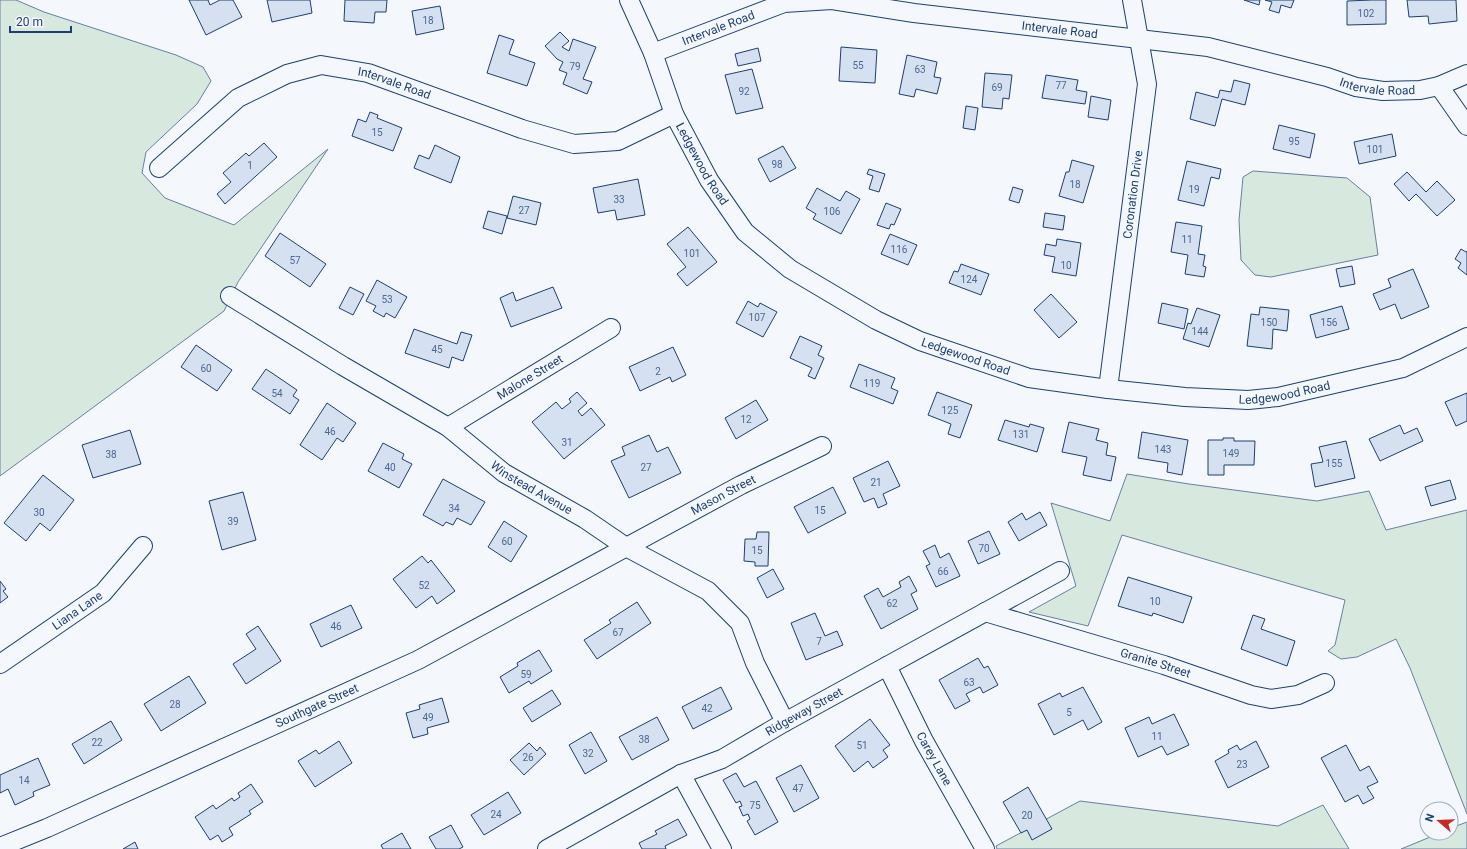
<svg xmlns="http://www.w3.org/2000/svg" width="1467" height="849" font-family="Roboto,sans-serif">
<rect width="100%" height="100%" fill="#f4f7fb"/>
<g fill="#d7e8df" stroke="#687fa3">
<polygon points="0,0 16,0 44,12 176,55 203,67 211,81 197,104 146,152 142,173 165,198 234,225 328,149 238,282 224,311 0,476"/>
<polygon points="1253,171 1347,178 1370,197 1378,255 1271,277 1255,275 1241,260 1239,220 1243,177"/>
<polygon points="1127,474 1189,484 1317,501 1369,491 1386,530 1467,510 1467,814 1410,668 1396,639 1357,657 1341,659 1328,651 1335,645 1345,600 1122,535 1088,626 1029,612 1076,586 1051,503 1110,521"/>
<polygon points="1080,801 1278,826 1323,805 1349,849 997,849 996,846"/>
<polygon points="1467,822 1467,849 1401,849 1440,833 1451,833 1451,828"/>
</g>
<g fill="#d5e0f0" stroke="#1d3f73">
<polygon points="189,0 208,0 210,5 220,0 233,0 242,17 206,35"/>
<polygon points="267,0 310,0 312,13 272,22"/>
<polygon points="345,0 387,0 386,12 375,12 374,23 344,21"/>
<polygon points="1244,0 1260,0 1259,5"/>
<polygon points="1265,0 1294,0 1291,8 1281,5 1279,13 1269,10 1272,2"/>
<polygon points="1372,0 1386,0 1386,24 1347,25 1347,1"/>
<polygon points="1407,0 1456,0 1457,21 1429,24 1428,16 1409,17"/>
<polygon points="440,6 444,29 416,35 412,11"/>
<polygon points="560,32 569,41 562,47 569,51 573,39 596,47 583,79 592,82 587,94 563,84 567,73 559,70 563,62 557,59 545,46"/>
<polygon points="499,35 514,40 509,54 535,63 527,86 487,73"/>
<polygon points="841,47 877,50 875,83 839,81"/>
<polygon points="758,48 761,61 738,66 735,54"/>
<polygon points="907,55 937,62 934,77 941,78 937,94 916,89 914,97 899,94"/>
<polygon points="752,69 763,108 736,114 725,75"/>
<polygon points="985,73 1012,75 1009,99 1003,98 1002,109 982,107"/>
<polygon points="1046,75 1078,80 1076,90 1087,92 1085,104 1042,98"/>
<polygon points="1234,80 1250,84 1245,105 1222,99 1215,126 1190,119 1196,92 1218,98 1220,90 1231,92"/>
<polygon points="1091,96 1111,100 1108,120 1088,117"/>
<polygon points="966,106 978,108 975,130 963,128"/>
<polygon points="370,112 378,115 377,118 402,128 393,151 352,136 358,119 366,122"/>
<polygon points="1279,125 1315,134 1310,158 1273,149"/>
<polygon points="1392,134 1396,156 1359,164 1354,142"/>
<polygon points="264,143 277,157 225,204 217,194 231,182 223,173 246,153 249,156"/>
<polygon points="435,145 460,157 451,183 414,168 419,155 429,159"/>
<polygon points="783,146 796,168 770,182 758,159"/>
<polygon points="1072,160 1094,166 1083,203 1059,196 1066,172 1069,172"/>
<polygon points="1187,161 1221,169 1219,179 1211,177 1204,206 1178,200"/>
<polygon points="869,169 885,174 879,192 869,189 873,176 867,174"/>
<polygon points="1407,172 1426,192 1437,181 1455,200 1437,216 1416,194 1409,201 1394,184"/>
<polygon points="638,179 645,215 617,220 615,210 598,213 593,188"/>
<polygon points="1013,187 1023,190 1019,203 1009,200"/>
<polygon points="817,188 840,201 846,191 860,199 841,234 813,219 816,214 806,208"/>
<polygon points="513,196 541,203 536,225 507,218"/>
<polygon points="886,203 901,209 894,225 891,224 889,229 877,225"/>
<polygon points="488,211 507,216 502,234 483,228"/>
<polygon points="1045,213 1065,216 1063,230 1043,227"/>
<polygon points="1176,222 1202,226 1198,254 1205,255 1203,266 1206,267 1204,277 1185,274 1188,255 1171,252"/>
<polygon points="688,227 717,262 687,286 677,274 686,267 667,244"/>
<polygon points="280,233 326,264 310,287 265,256"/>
<polygon points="890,234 917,245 908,265 881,254"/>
<polygon points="1057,239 1081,243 1076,276 1052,272 1055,257 1044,255 1046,244 1056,246"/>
<polygon points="1461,249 1466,252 1467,251 1467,275 1458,268 1461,263 1455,259"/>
<polygon points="961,264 989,274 981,295 949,283 954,271 958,272"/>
<polygon points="1352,266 1355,284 1340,287 1336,269"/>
<polygon points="1413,269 1429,307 1401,319 1395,304 1380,310 1373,294 1391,287 1388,279"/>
<polygon points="377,280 407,297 395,318 386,313 384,317 373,311 376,306 366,301"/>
<polygon points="350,287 364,294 353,315 339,308"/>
<polygon points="553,287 562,308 511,327 500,298 513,292 516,301"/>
<polygon points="1051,294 1077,322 1059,338 1034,310"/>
<polygon points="748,301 758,307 760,303 777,312 763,337 736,323"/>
<polygon points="1162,303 1188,309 1184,329 1158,323"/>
<polygon points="1342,306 1349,329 1316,338 1310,315"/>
<polygon points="1260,307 1289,310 1287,331 1273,329 1272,349 1247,346 1251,314 1259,315"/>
<polygon points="1197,308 1220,315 1209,347 1183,339 1188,323 1191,324"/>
<polygon points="414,329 457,344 461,332 472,335 463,361 452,357 449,368 405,353"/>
<polygon points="800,336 822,346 818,355 824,358 815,379 808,376 812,368 790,358"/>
<polygon points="196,345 232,370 217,391 181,367"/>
<polygon points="673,347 686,375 672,382 670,377 640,391 629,367"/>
<polygon points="859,364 895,378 891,388 898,391 893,404 850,387"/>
<polygon points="266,369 297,390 293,396 299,400 290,414 252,389"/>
<polygon points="577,392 587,403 578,411 582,416 591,408 605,425 564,459 532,422 556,402 562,409 571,402 569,399"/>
<polygon points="937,392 972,405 960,438 948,434 951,424 928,415"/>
<polygon points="1467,393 1467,421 1456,426 1445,402"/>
<polygon points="756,400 768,420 736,439 725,418"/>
<polygon points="327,403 356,423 343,442 337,438 322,460 300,445"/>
<polygon points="1005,420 1029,427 1030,424 1044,428 1037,452 998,440"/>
<polygon points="1069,422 1099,429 1096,440 1108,443 1106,455 1116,457 1111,481 1083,475 1087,457 1062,452"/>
<polygon points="1400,425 1404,434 1417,428 1423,441 1380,461 1369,439"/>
<polygon points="130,430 141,464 93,478 82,445"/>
<polygon points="1142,432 1188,440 1182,475 1167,472 1168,463 1138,458"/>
<polygon points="649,435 657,452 668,447 681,473 629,498 611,461 625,455 622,447"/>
<polygon points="1223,438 1234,438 1234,441 1255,441 1254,465 1224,465 1224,475 1208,475 1208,440 1223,440"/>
<polygon points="1346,441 1355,478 1315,487 1311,464 1323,462 1319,447"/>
<polygon points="383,443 404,454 402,459 412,464 399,488 368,471"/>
<polygon points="888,461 900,486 883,494 887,504 878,508 874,498 864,502 853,478"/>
<polygon points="43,475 74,500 50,531 40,523 26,541 4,523"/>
<polygon points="443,479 485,502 471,525 457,518 453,525 446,522 443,526 423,515"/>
<polygon points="1450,480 1456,499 1431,506 1425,487"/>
<polygon points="833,487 846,513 808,533 794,507"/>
<polygon points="243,492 256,540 222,550 209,501"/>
<polygon points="1040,512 1047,525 1019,541 1008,522 1022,513 1026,520"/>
<polygon points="504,521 527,536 511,562 488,547"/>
<polygon points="989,531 1000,554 978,564 968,541"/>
<polygon points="757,532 769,532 768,566 755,566 755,562 744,561 745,539 756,539"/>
<polygon points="935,545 940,558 949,553 960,576 936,587 926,566 930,564 923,551"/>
<polygon points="422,556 428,563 431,560 455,591 437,604 432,596 416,608 393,579"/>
<polygon points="773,569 784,589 767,598 757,578"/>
<polygon points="909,576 917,591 911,594 918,609 881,629 864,596 878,588 883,597 901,587 899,582"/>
<polygon points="1128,577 1192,597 1183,623 1153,613 1152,616 1118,606"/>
<polygon points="0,581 6,589 3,591 8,597 0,603"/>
<polygon points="637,602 651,623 597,659 584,640 611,623 609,620"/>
<polygon points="351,605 362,628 321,647 310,624"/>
<polygon points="815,613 825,636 837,631 843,645 806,660 791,623"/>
<polygon points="1253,615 1265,619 1261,629 1295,641 1287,666 1241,649"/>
<polygon points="258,626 281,661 246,684 233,664 256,649 246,634"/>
<polygon points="539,650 552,671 531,684 529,681 509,693 500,677 518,666 517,663"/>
<polygon points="978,658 984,668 988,666 998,685 983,693 980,687 966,694 970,701 955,709 939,680"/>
<polygon points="189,676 206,703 161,731 144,704"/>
<polygon points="721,687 732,709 693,729 682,707"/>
<polygon points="1083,687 1102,722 1088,730 1083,720 1054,735 1038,704 1060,693 1062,697"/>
<polygon points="552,690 561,704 532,722 523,708"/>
<polygon points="442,698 449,722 427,728 428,734 413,738 406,713 420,709 419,705"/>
<polygon points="1174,714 1189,745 1167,755 1162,746 1138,757 1125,728 1149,717 1152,724"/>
<polygon points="657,717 669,740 632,760 619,737"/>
<polygon points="870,719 890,745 883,750 888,757 873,768 868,761 854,772 835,746"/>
<polygon points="111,721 122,740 84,764 72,744"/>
<polygon points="591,732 607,761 585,774 569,745"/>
<polygon points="339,741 352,763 315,787 298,761 316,750 319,754"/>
<polygon points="1256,741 1269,767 1228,788 1215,761 1229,753 1228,750 1237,745 1240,750"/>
<polygon points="529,743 537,751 540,747 546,754 524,775 510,760"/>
<polygon points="1346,745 1360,771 1369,766 1378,782 1367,787 1374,798 1363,804 1358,795 1345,802 1321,758"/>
<polygon points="38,758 50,785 33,792 34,796 15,805 8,789 0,793 0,775"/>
<polygon points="801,765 819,798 794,812 776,778"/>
<polygon points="736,773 744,787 756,781 778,822 755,835 747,821 750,819 748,814 743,816 739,807 742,806 740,801 736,803 723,780"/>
<polygon points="251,784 263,802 249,811 251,814 229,828 233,835 222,842 218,835 210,840 195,817 213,805 216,809 232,798 234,801 240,797 238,793"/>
<polygon points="1028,787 1052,829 1032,840 1027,830 1021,833 1003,802"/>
<polygon points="508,792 521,813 484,835 471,815"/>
<polygon points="678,819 687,835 665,846 666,849 642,849 639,843 657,834 655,831"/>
<polygon points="451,825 463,847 459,849 436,849 429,837"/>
<polygon points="402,833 411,849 383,849 381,845"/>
<polygon points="135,842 138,849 123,849"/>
</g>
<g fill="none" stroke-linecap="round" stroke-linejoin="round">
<g stroke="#1d3f73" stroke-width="20">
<g id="street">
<path id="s1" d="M629,0l24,53 21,61 35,66 36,52 45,37 86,51 44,21 109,37 79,11 77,8 63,3 30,-3 125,-29 64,-31"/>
<path id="s2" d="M653,53l131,-50 48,-3 82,13 294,34 119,30 29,10 27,4 37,-1 19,-4 28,-12"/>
<polyline points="1439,86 1467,126"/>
<path id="s3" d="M159,168l79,-70 49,-24 34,-9 47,8 154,56 52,15 44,-3 56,-27"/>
<path id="s4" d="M230,296l113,70 105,61 56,46 81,46 41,28 82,44 32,32 15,40 30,59"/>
<path id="s5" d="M1108,389l39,-305 -15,-84"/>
<path id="s6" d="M448,427l163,-99"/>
<path id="s7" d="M985,612l179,53 87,30 20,4 27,-4 27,-12"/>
<path id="s8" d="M0,664l103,-71 40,-47"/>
<path id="s9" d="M887,666l37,75 61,108"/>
<polyline points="681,774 722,849"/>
<path id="s10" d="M0,847l47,-19 371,-168 323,-175 81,-39"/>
<path id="s11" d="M547,849l134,-75 41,-15 63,-37 275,-151"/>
</g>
</g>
<use href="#street" stroke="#f4f7fb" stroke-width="18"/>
</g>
<g text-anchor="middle" stroke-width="3" stroke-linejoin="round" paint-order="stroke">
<g font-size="10" fill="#4b6792">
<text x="1366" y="17">102</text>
<text x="428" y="24">18</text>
<text x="858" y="69">55</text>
<text x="575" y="70">79</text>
<text x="920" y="73">63</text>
<text x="1061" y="89">77</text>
<text x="997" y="91">69</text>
<text x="744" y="95">92</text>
<text x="377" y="136">15</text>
<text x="1294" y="145">95</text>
<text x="1375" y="153">101</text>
<text x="777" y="168">98</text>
<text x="250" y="169">1</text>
<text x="1075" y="188">18</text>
<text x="1194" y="193">19</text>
<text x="619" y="203">33</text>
<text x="524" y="214">27</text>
<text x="832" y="215">106</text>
<text x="1187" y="243">11</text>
<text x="899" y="253">116</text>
<text x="692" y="257">101</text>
<text x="295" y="264">57</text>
<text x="1066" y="269">10</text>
<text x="969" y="283">124</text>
<text x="387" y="303">53</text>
<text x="757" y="321">107</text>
<text x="1269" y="326">150</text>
<text x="1329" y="326">156</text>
<text x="1200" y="335">144</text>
<text x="437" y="353">45</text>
<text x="206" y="372">60</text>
<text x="658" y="375">2</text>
<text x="872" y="387">119</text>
<text x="277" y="397">54</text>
<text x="950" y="414">125</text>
<text x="746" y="423">12</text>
<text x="330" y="435">46</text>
<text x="1021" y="438">131</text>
<text x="567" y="446">31</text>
<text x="1163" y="453">143</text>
<text x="1231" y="457">149</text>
<text x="111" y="458">38</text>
<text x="1334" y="467">155</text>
<text x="390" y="471">40</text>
<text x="646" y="471">27</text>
<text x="876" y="486">21</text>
<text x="454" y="512">34</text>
<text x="820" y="514">15</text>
<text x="39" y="516">30</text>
<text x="233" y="525">39</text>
<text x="507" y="545">60</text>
<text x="984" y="552">70</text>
<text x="757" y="554">15</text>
<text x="943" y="575">66</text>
<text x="424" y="589">52</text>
<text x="1155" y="605">10</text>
<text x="892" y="607">62</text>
<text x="336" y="630">46</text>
<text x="618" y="636">67</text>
<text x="819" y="645">7</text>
<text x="526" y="678">59</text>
<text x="969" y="686">63</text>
<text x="175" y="708">28</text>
<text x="707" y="712">42</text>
<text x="1069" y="716">5</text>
<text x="428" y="721">49</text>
<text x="1157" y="740">11</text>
<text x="644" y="743">38</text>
<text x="97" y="746">22</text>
<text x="862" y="749">51</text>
<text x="588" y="757">32</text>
<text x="528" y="761">26</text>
<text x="1242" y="768">23</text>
<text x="24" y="784">14</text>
<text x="798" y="792">47</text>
<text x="755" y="809">75</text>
<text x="496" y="818">24</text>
<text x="1027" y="819">20</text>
</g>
<g font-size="12" fill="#1d3f73" stroke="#f4f7fb">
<text dy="4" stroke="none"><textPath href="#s2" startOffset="70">Intervale Road</textPath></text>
<text dy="4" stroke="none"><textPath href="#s2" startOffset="418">Intervale Road</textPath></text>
<text dy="4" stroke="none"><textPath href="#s3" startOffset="271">Intervale Road</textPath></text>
<text dy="4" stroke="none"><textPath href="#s2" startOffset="742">Intervale Road</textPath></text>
<text dy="4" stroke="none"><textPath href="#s1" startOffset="180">Ledgewood Road</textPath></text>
<text dy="4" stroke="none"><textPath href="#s5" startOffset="196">Coronation Drive</textPath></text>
<text dy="4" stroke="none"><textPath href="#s1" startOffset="516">Ledgewood Road</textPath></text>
<text dy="4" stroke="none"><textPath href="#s6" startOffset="96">Malone Street</textPath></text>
<text dy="4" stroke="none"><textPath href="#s1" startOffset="840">Ledgewood Road</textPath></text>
<text dy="4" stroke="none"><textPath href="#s4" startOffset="358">Winstead Avenue</textPath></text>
<text dy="4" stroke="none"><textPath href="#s10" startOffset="805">Mason Street</textPath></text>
<text dy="4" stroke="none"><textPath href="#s8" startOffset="94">Liana Lane</textPath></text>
<text dy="4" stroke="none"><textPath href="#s7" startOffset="178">Granite Street</textPath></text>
<text dy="4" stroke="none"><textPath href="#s10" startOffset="347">Southgate Street</textPath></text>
<text dy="4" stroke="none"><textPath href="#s11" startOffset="292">Ridgeway Street</textPath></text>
<text dy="4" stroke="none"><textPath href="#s9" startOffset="104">Carey Lane</textPath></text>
</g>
</g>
<g transform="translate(1439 821) rotate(289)"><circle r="19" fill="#f4f7fb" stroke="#9eadc5"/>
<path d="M0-3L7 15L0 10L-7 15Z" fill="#c62828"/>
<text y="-6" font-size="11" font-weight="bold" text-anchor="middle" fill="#1d3f73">N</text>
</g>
<path d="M10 26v6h61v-6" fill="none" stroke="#1d3f73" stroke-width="2"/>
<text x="16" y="26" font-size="12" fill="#1d3f73" stroke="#f4f7fb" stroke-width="3" paint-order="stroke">20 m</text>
</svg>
